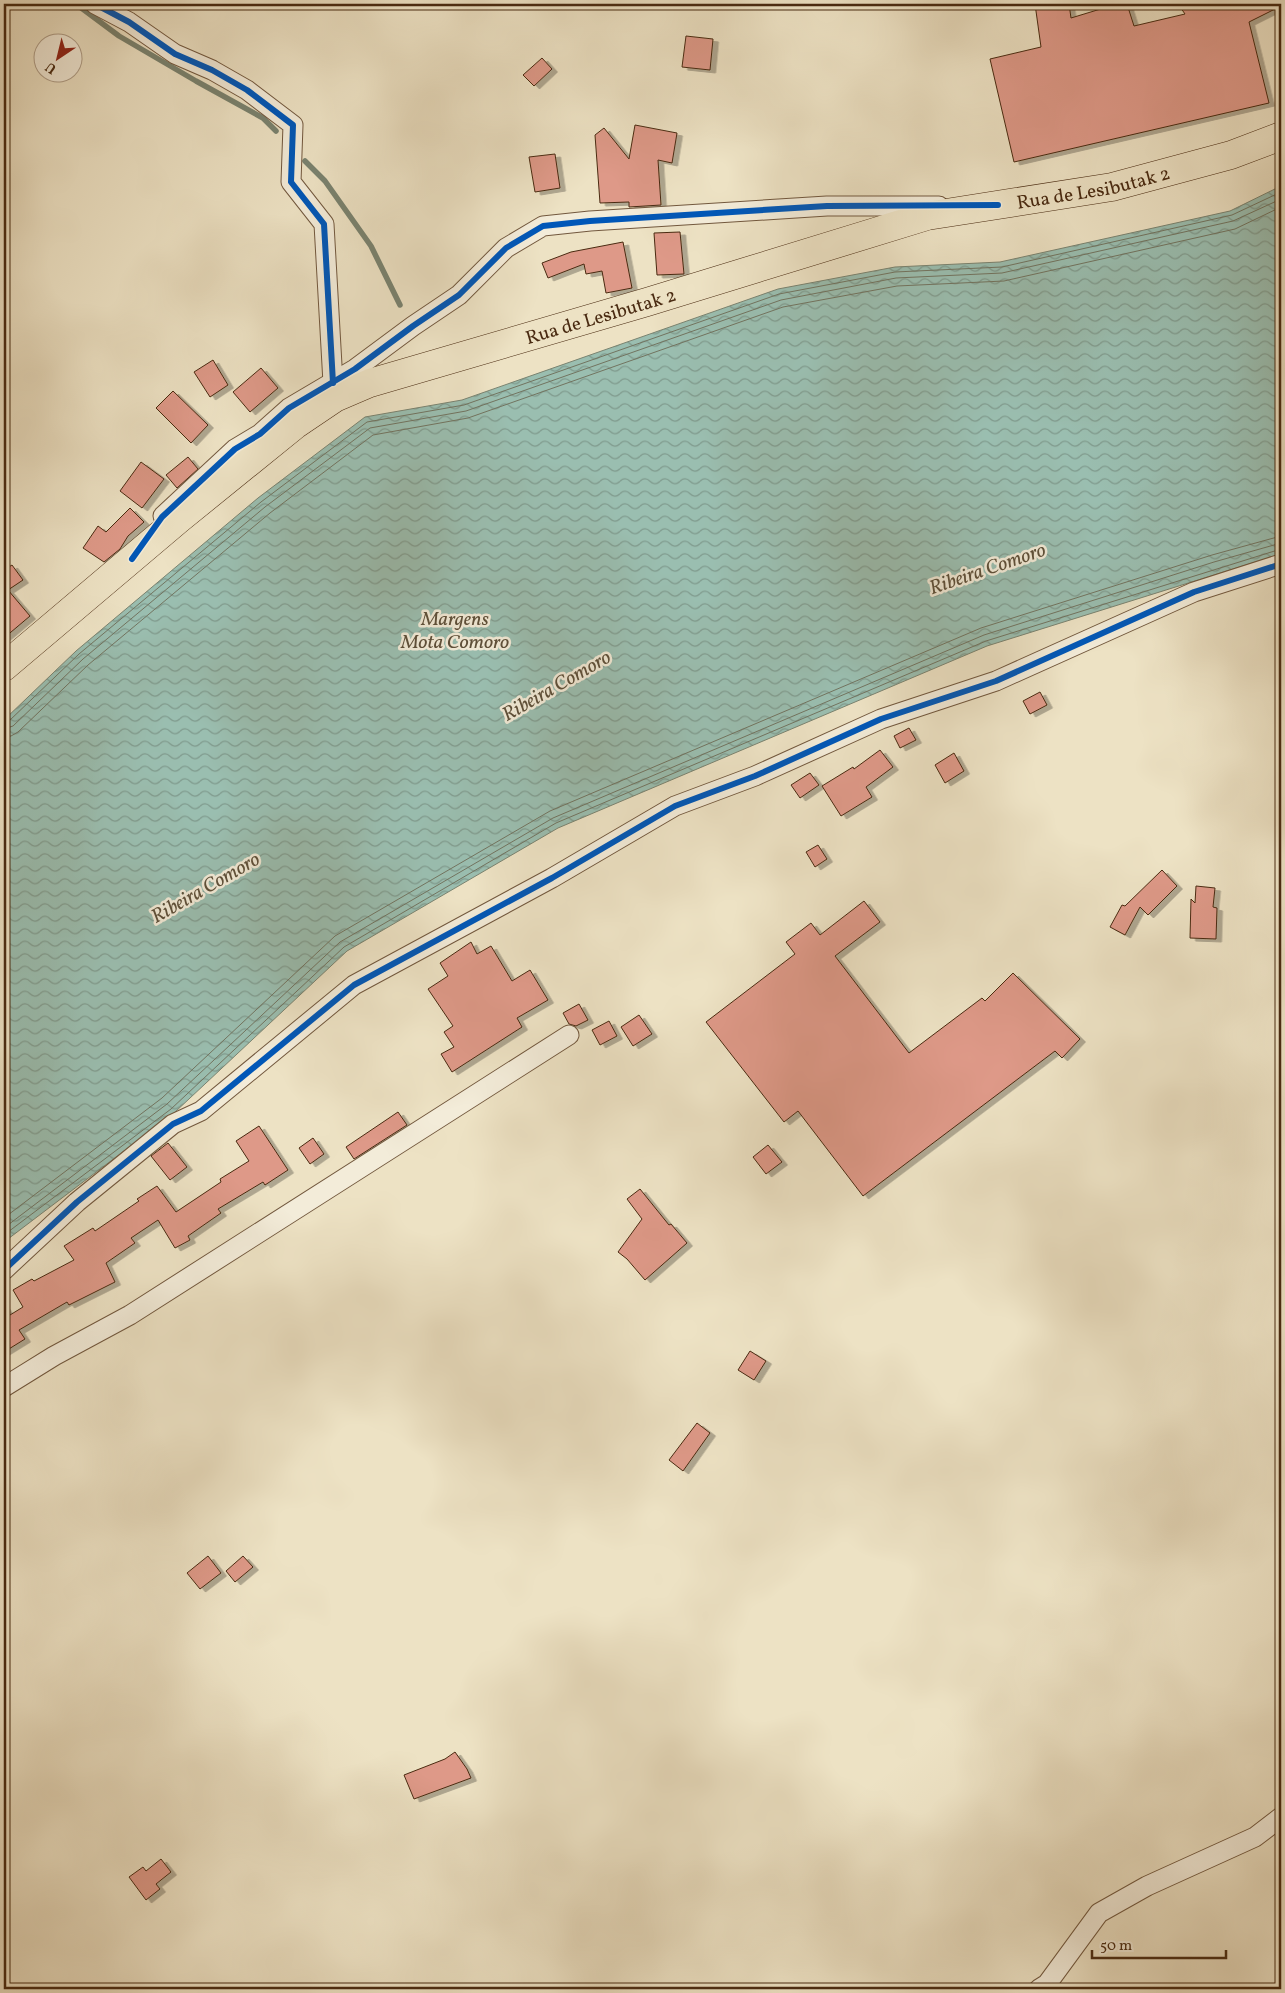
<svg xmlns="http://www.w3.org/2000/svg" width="1285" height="1993" font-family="Vollkorn,serif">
<defs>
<pattern id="water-waves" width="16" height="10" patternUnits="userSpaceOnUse" patternTransform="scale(1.25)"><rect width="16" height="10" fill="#9abeb0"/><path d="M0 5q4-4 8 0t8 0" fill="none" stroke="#809b8e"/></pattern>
<filter id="shadow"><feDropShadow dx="5.5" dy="3" stdDeviation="0" flood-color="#0004"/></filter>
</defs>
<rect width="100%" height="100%" fill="#ede2c4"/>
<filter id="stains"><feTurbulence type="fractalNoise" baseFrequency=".004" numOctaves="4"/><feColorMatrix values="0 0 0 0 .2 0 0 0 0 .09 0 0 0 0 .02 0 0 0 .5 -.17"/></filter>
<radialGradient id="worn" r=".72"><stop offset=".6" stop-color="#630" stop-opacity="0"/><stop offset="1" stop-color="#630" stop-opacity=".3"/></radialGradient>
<polygon fill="url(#water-waves)" stroke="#7a8370" points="1281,186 1281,554 987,646 558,828 347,951 174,1113 4,1242 4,720 76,651 258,498 365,417 462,400 778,289 895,267 1000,262 1230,211"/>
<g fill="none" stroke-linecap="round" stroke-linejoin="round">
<g stroke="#727460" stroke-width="1">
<polyline points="4,723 9,721 79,654 261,502 367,422 464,405 779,294 895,272 1002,267 1232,215 1281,192"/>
<polyline points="4,729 13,726 83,659 265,507 370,428 466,411 781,300 896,278 1002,273 1233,221 1281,199"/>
<polyline points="4,737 11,736 18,732 88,665 270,513 373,435 468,418 783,307 897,286 1004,281 1235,229 1281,207"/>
<polyline points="4,1218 162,1098 335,936 550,811 981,628 1212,555 1281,536"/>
<polyline points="4,1228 167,1104 340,942 553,818 984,635 1214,562 1281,543"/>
<polyline points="4,1235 171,1109 344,947 556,823 986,641 1281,549"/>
</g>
<g stroke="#7a8370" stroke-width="5.5">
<polyline points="76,4 119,36 196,81 263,118 276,131"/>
<polyline points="305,161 325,181 371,246 400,305"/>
</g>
</g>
<g fill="#de9988" stroke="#492a11" filter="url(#shadow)">
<polygon points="1035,4 1069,4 1071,18 1117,4 1127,4 1134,26 1185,14 1178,4 1281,4 1281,6 1249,22 1269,103 1014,162 990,59 1041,47"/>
<polygon points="686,36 713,39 710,70 682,67"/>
<polygon points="542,58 552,69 534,86 523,75"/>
<polygon points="635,125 677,133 672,163 658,160 661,205 629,207 629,202 600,203 595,135 604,128 629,159"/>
<polygon points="555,154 560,188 535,192 529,157"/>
<polygon points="680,232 684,274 657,275 654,233"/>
<polygon points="623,242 632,288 606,293 602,271 586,274 584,264 548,278 542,263 571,252"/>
<polygon points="213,360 228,385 210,397 194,372"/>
<polygon points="261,368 278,388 250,412 233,392"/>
<polygon points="173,391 208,425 191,443 156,408"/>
<polygon points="188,457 198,469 177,488 166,475"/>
<polygon points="141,462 164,479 142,508 120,491"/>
<polygon points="130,508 144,522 128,536 120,549 104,562 83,548 98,526 106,532"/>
<polygon points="12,565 23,580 8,590 30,616 4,638 4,570"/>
<polygon points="1040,692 1047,705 1030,714 1023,701"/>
<polygon points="909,728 916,740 900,748 894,736"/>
<polygon points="880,750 893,767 866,787 872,797 841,816 822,786 853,767 854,769"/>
<polygon points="954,753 964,771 945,783 935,765"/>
<polygon points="810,773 819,785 800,798 791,785"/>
<polygon points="818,845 827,859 815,867 806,852"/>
<polygon points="1162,870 1177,886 1148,915 1140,907 1125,935 1110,927 1122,905 1125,906"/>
<polygon points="1196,886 1215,888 1213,907 1217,908 1216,939 1190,938 1191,899 1195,903"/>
<polygon points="864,901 880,922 835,956 909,1053 982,998 985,1001 1013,973 1080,1039 1062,1058 1055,1051 863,1196 798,1111 784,1122 706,1022 795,954 786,942 811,923 820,935"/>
<polygon points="471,942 477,954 491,946 512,981 530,970 548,1000 517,1018 522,1027 452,1072 441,1054 454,1047 444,1032 453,1026 428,989 448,976 440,963"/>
<polygon points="579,1004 588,1020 576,1026 569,1024 563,1013"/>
<polygon points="639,1015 652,1034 633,1046 621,1027"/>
<polygon points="609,1021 617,1036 600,1045 592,1030"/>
<polygon points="398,1112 407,1125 354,1159 346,1147"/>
<polygon points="259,1126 288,1170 265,1185 263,1182 218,1209 221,1213 188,1236 190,1240 175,1248 158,1220 131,1238 135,1243 106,1263 115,1282 69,1305 67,1302 19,1330 25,1339 4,1352 4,1306 10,1315 23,1307 13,1290 32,1279 34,1281 74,1260 64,1246 93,1228 95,1231 139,1201 137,1199 157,1186 176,1212 221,1182 220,1179 249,1161 236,1141"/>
<polygon points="313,1138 324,1154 310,1164 299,1148"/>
<polygon points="168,1143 187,1167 170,1180 151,1156"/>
<polygon points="768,1145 782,1162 766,1174 753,1157"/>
<polygon points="640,1189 669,1225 671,1224 687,1243 645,1280 627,1259 618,1252 642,1219 627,1199"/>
<polygon points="750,1351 766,1361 754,1380 738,1370"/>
<polygon points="697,1423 710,1433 683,1471 669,1460"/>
<polygon points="208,1556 221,1573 200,1589 187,1573"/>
<polygon points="243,1556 253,1567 235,1582 226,1571"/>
<polygon points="455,1752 467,1769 471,1778 414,1799 404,1775 445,1759"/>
<polygon points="161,1859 171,1872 156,1884 160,1889 146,1900 129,1877 143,1867 146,1871"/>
</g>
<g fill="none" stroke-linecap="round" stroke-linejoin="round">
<g stroke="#72583e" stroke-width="21">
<g id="minor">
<polyline points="95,4 129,22 175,54 212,70 247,90 293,125 291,182 324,224 333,383"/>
<polyline points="163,516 235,449 260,434 289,408 355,369 413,326 459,295 506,248 543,226 590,221 827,206 939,206"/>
<polyline points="4,1270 77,1202 173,1124 201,1111 354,985 552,878 675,806 755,776 881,719 996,681 1194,592 1281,564"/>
<polyline points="4,1387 54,1356 130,1315 569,1035"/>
<polyline points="1039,1989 1047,1984 1099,1913 1147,1886 1255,1837 1281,1817"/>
</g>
</g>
<g stroke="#492a11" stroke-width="29">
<g id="primary">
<path id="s1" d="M4,667l175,-148 116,-94 40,-27 35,-15 277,-81 280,-86 185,-29 119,-32 50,-19"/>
</g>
</g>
<use href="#minor" stroke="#f3ecd9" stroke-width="19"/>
<use href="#primary" stroke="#ede2c4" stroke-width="28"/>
<g stroke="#f3ecd9" stroke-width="9">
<g id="cycleway">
<polyline points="95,4 129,22 175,54 212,70 247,90 293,125 291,182 324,224 333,383"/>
<polyline points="132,559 162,517 235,449 260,434 289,408 355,369 413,326 459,295 506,248 543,226 590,221 827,206 998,205"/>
<polyline points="4,1270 77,1202 173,1124 201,1111 354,985 552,878 675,806 755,776 881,719 996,681 1194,592 1281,564"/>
</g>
</g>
<use href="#cycleway" stroke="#0057b8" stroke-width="6"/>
</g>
<g text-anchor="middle" stroke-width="5" stroke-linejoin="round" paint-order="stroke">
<g font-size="19" fill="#492a11" stroke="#f3ecd9">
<text dy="7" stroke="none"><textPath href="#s1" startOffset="1215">Rua de Lesibutak 2</textPath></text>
<text dy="7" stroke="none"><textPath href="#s1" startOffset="705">Rua de Lesibutak 2</textPath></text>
</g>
<g font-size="20" font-style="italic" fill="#5d4f39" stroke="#f3ecd9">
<text transform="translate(987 568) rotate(-19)" y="7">Ribeira Comoro</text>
<text x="455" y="625">Margens<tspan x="455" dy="23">Mota Comoro</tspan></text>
<text transform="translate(556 685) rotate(-30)" y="7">Ribeira Comoro</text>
<text transform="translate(205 887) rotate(-30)" y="7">Ribeira Comoro</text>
</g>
</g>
<rect width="1285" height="1993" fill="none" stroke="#ede2c4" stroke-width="20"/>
<rect x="5" y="5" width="1275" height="1983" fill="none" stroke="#492a11" stroke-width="2.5"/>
<rect x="10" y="10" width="1265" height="1973" fill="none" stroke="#492a11"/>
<g transform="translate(58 58) rotate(215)"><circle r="24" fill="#f3ecd9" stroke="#af9e89"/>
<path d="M0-4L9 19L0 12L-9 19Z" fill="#8f2418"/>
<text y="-8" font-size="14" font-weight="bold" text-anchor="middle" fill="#492a11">U</text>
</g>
<path d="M1092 1950v8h134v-8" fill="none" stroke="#492a11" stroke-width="2.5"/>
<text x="1100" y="1950" font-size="15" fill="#492a11" stroke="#f3ecd9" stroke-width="4" paint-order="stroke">50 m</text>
<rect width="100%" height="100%" filter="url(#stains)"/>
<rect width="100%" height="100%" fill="url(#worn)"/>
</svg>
